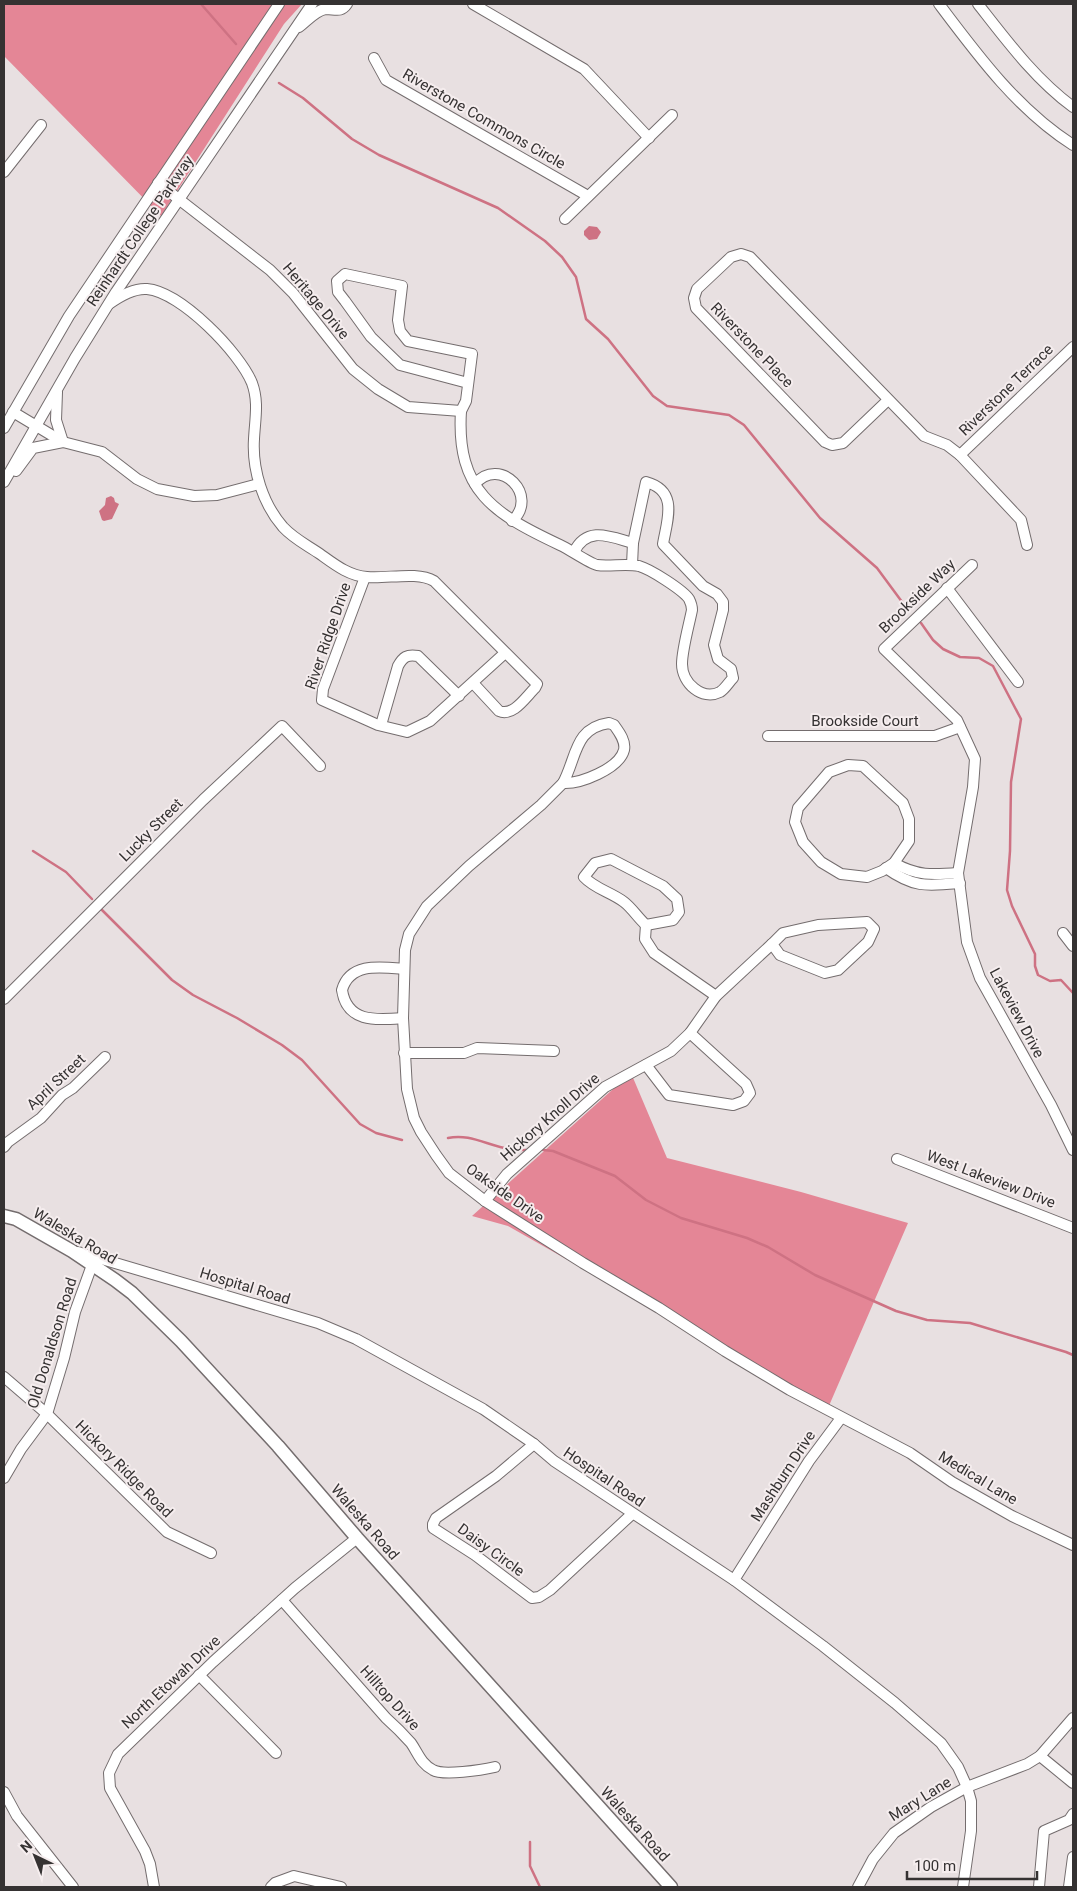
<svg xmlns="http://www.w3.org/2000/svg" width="1077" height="1891" font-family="Roboto,sans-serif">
<rect width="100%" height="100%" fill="#e8e0e1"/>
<g fill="#e48696">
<polygon points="4,4 302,4 284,24 161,216 4,56"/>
<polygon points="631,1073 667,1158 801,1192 908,1223 828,1408 508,1226 472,1216"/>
</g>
<g fill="#ce7283">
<polygon points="589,226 597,227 601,232 597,239 589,240 584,235 584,231"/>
<polygon points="111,496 114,498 115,502 119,504 112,519 104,521 102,520 99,511 105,505 106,498"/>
</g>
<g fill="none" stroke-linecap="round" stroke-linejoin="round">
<g stroke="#ce7283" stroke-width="2.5">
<polyline points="201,4 236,44"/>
<polyline points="279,83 303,98 352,139 379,155 498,208 545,241 562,257 576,277 586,319 608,339 653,396 667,406 729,415 744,425 820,518 877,568 908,610"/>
<polyline points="921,623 933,640 943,649 960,657 979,658 993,666 1021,719 1011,782 1010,851 1007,890 1012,906 1035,954 1035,966 1038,975 1050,981 1061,980 1073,993"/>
<polyline points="33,851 66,872 92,899"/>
<polyline points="101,909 172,980 193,995 237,1018 282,1045 302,1060 360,1124 376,1133 402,1140"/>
<path d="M448,1138c22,-5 40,8 62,11 5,1 11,1 16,1"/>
<polyline points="543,1150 553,1151 615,1176 646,1200 681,1218 747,1238 768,1247 815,1275 896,1311 927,1320 970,1323 1066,1352 1073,1355"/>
<polyline points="530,1842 530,1866 540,1887"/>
</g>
<g stroke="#746d6e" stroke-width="12">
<g id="minor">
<polyline points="473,4 584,69 649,138"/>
<path d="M939,4c39,52 79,106 134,141"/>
<path d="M978,4c29,37 57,75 95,103"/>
<path d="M299,27c8,-6 17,-17 27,-18 9,0 15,4 21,-5"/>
<polyline points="374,58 386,80 588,196"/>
<polyline points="4,172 41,125"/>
<polyline points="158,183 270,270 293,293 353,369 378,389 408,407 461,411 466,401 472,354 408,341 400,331 398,320 402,286 345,274 337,281 338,292 345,301 371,337 400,365 468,383"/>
<polyline points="565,219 672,115"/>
<path d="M109,304c11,-8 24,-16 38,-15 34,3 93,64 105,94 7,19 3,36 2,56 -2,31 9,65 29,88 11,12 24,18 37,27 14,10 29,22 47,23 20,2 50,-6 67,4l103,103 -2,4c-10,10 -22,29 -36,23l-26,-28"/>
<polyline points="888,400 843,443 832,445 825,442 696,308 694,298 697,289 731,257 741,254 750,257 924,436 947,445 960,455 1021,520 1027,545"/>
<path d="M461,411c-5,80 33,103 99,134 9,4 29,18 37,20 13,2 28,-2 42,1 11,3 44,24 50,33 2,4 3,7 3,11 -3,15 -10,40 -10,54 0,19 20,37 38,28 5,-3 9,-10 13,-14l-2,-9 -13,-10 -4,-14 9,-35v-8l-6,-8 -14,-8 -40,-42c4,-24 16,-53 -17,-62l-13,61 -1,22"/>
<polyline points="13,412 63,442 102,452 137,479 157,489 194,496 217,495 259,484"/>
<polyline points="4,428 69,316 279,4"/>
<polyline points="960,455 1073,347"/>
<polyline points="16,471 33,448 63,442 56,420 57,392"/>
<polyline points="4,482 75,358 116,292 312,4"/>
<path d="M475,484c25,-29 65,12 37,37"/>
<path d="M574,552c13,-27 37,-15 59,-9"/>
<polyline points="972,565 884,649 957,720 975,759 973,787 958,873 967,942 980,978 1051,1105 1073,1150"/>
<polyline points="365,577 323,689 322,700 378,725 407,732 430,721 505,653"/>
<polyline points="947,588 1018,682"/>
<path d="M609,723l5,2c5,7 12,16 10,25 -5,19 -44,34 -61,33 14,-26 11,-55 46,-60z"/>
<path d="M381,725l17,-59c5,-9 9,-12 20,-10l41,40"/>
<polyline points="768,736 935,736 960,727"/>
<polygon points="848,765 863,766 903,803 909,819 909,841 894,863 882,871 867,877 841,874 821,862 803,842 795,822 798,808 829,772"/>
<polyline points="563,783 541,805 469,866 427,906 409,934 405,950 403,1018 407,1089 414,1118 421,1132 436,1155 449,1173 485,1201 583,1263 659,1308 725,1351 790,1390 910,1453 952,1482 1012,1516 1073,1545"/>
<path d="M611,859l52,27 14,13 2,13 -6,8 -27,5c-8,-7 -14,-17 -22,-23 -13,-10 -29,-13 -40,-25l11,-14z"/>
<path d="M894,863c23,13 38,12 64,10"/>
<path d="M886,868c28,20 41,18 74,15"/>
<polygon points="867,922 874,929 868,942 838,970 825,973 780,955 772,944 783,933 818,925"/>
<polyline points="646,925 645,939 654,953 716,996"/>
<polyline points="1063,933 1073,946"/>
<polyline points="4,999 203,800 282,726 320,766"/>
<path d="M403,1018c-27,2 -56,5 -61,-28 8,-28 39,-23 62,-21"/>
<polyline points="404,1053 464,1053 477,1048 554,1051"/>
<polyline points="646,1065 669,1095 733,1105 744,1101 750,1093 746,1084 690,1033"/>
<polyline points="4,1147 8,1142 41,1118 62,1095 73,1088 105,1057"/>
<polyline points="897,1159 1073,1228"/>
<polyline points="485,1201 507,1174 605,1087 671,1051 690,1033 716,996 772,944"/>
<polyline points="78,1252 318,1323 356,1339 483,1409 534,1444 554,1461 734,1580 823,1646 895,1703 941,1743 958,1767 967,1787 971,1801 971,1831 963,1887"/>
<polyline points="4,1377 47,1414 167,1532 211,1553"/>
<polyline points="534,1444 496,1476 436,1518 433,1524 433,1528 475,1555 532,1598 539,1597 550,1590 632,1514"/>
<polyline points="4,1478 21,1449 47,1414 64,1358 75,1312 92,1265"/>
<polyline points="734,1580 809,1461 841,1418"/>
<path d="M282,1600l104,118c9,8 17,16 25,25 7,10 10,21 22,27 10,6 49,0 62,-3"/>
<polyline points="199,1675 276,1753"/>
<polyline points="1040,1756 1073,1783"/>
<polyline points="4,1792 17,1816 73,1887"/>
<polyline points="154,1887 150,1864 145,1851 110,1788 109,1773 118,1754 213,1662 295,1588 357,1538"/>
<polyline points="271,1887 275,1883 294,1876 341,1887"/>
<polyline points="858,1887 873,1859 894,1833 931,1807 967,1787 1027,1764 1040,1756 1073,1718"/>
<polyline points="1039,1887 1044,1831 1069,1820 1073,1814"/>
<polyline points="1069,1887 1073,1857"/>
</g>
</g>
<g stroke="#746d6e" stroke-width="15">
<polyline id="major" points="4,1216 16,1219 72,1251 115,1280 132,1293 181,1341 278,1446 357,1538 671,1887"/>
</g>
<use href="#minor" stroke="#fff" stroke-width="10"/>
<use href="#major" stroke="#fff" stroke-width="12"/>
</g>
<g text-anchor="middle" stroke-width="4" stroke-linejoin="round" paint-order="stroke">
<g font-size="15" fill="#353232" stroke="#f5edee">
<text transform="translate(484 119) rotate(30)" y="5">Riverstone Commons Circle</text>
<text transform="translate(140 231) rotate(-56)" y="5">Reinhardt College Parkway</text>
<text transform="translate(316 301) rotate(50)" y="5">Heritage Drive</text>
<text transform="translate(752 345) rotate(46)" y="5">Riverstone Place</text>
<text transform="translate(1006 390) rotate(-44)" y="5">Riverstone Terrace</text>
<text transform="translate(917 596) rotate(-44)" y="5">Brookside Way</text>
<text transform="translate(328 636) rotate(-71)" y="5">River Ridge Drive</text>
<text x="865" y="726">Brookside Court</text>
<text transform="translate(151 830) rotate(-45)" y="5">Lucky Street</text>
<text transform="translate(1017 1013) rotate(62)" y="5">Lakeview Drive</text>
<text transform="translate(56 1082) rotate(-43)" y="5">April Street</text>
<text transform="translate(550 1117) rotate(-41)" y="5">Hickory Knoll Drive</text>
<text transform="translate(991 1179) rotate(21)" y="5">West Lakeview Drive</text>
<text transform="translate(505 1193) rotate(35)" y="5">Oakside Drive</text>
<text transform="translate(75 1236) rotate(31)" y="5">Waleska Road</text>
<text transform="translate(245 1286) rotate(17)" y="5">Hospital Road</text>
<text transform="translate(52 1343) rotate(-73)" y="5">Old Donaldson Road</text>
<text transform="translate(124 1469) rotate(45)" y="5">Hickory Ridge Road</text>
<text transform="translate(783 1476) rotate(-57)" y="5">Mashburn Drive</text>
<text transform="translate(604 1477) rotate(34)" y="5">Hospital Road</text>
<text transform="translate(978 1478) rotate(31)" y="5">Medical Lane</text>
<text transform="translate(365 1522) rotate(49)" y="5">Waleska Road</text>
<text transform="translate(491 1550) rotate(36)" y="5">Daisy Circle</text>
<text transform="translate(171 1682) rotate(-43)" y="5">North Etowah Drive</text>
<text transform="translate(390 1698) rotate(48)" y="5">Hilltop Drive</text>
<text transform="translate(920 1799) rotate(-32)" y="5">Mary Lane</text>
<text transform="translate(635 1824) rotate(48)" y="5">Waleska Road</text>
</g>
</g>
<rect width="1077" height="1891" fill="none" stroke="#353232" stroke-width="10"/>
<g transform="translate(35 1856) rotate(317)" stroke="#f5edee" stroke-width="4" paint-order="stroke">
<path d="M0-4L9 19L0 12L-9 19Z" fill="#353232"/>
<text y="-8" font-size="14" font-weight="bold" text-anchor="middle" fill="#353232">N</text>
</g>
<path d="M907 1871v8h130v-8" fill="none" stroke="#353232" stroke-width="2.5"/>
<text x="914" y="1871" font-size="15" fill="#353232" stroke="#f5edee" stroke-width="4" paint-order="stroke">100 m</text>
</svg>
